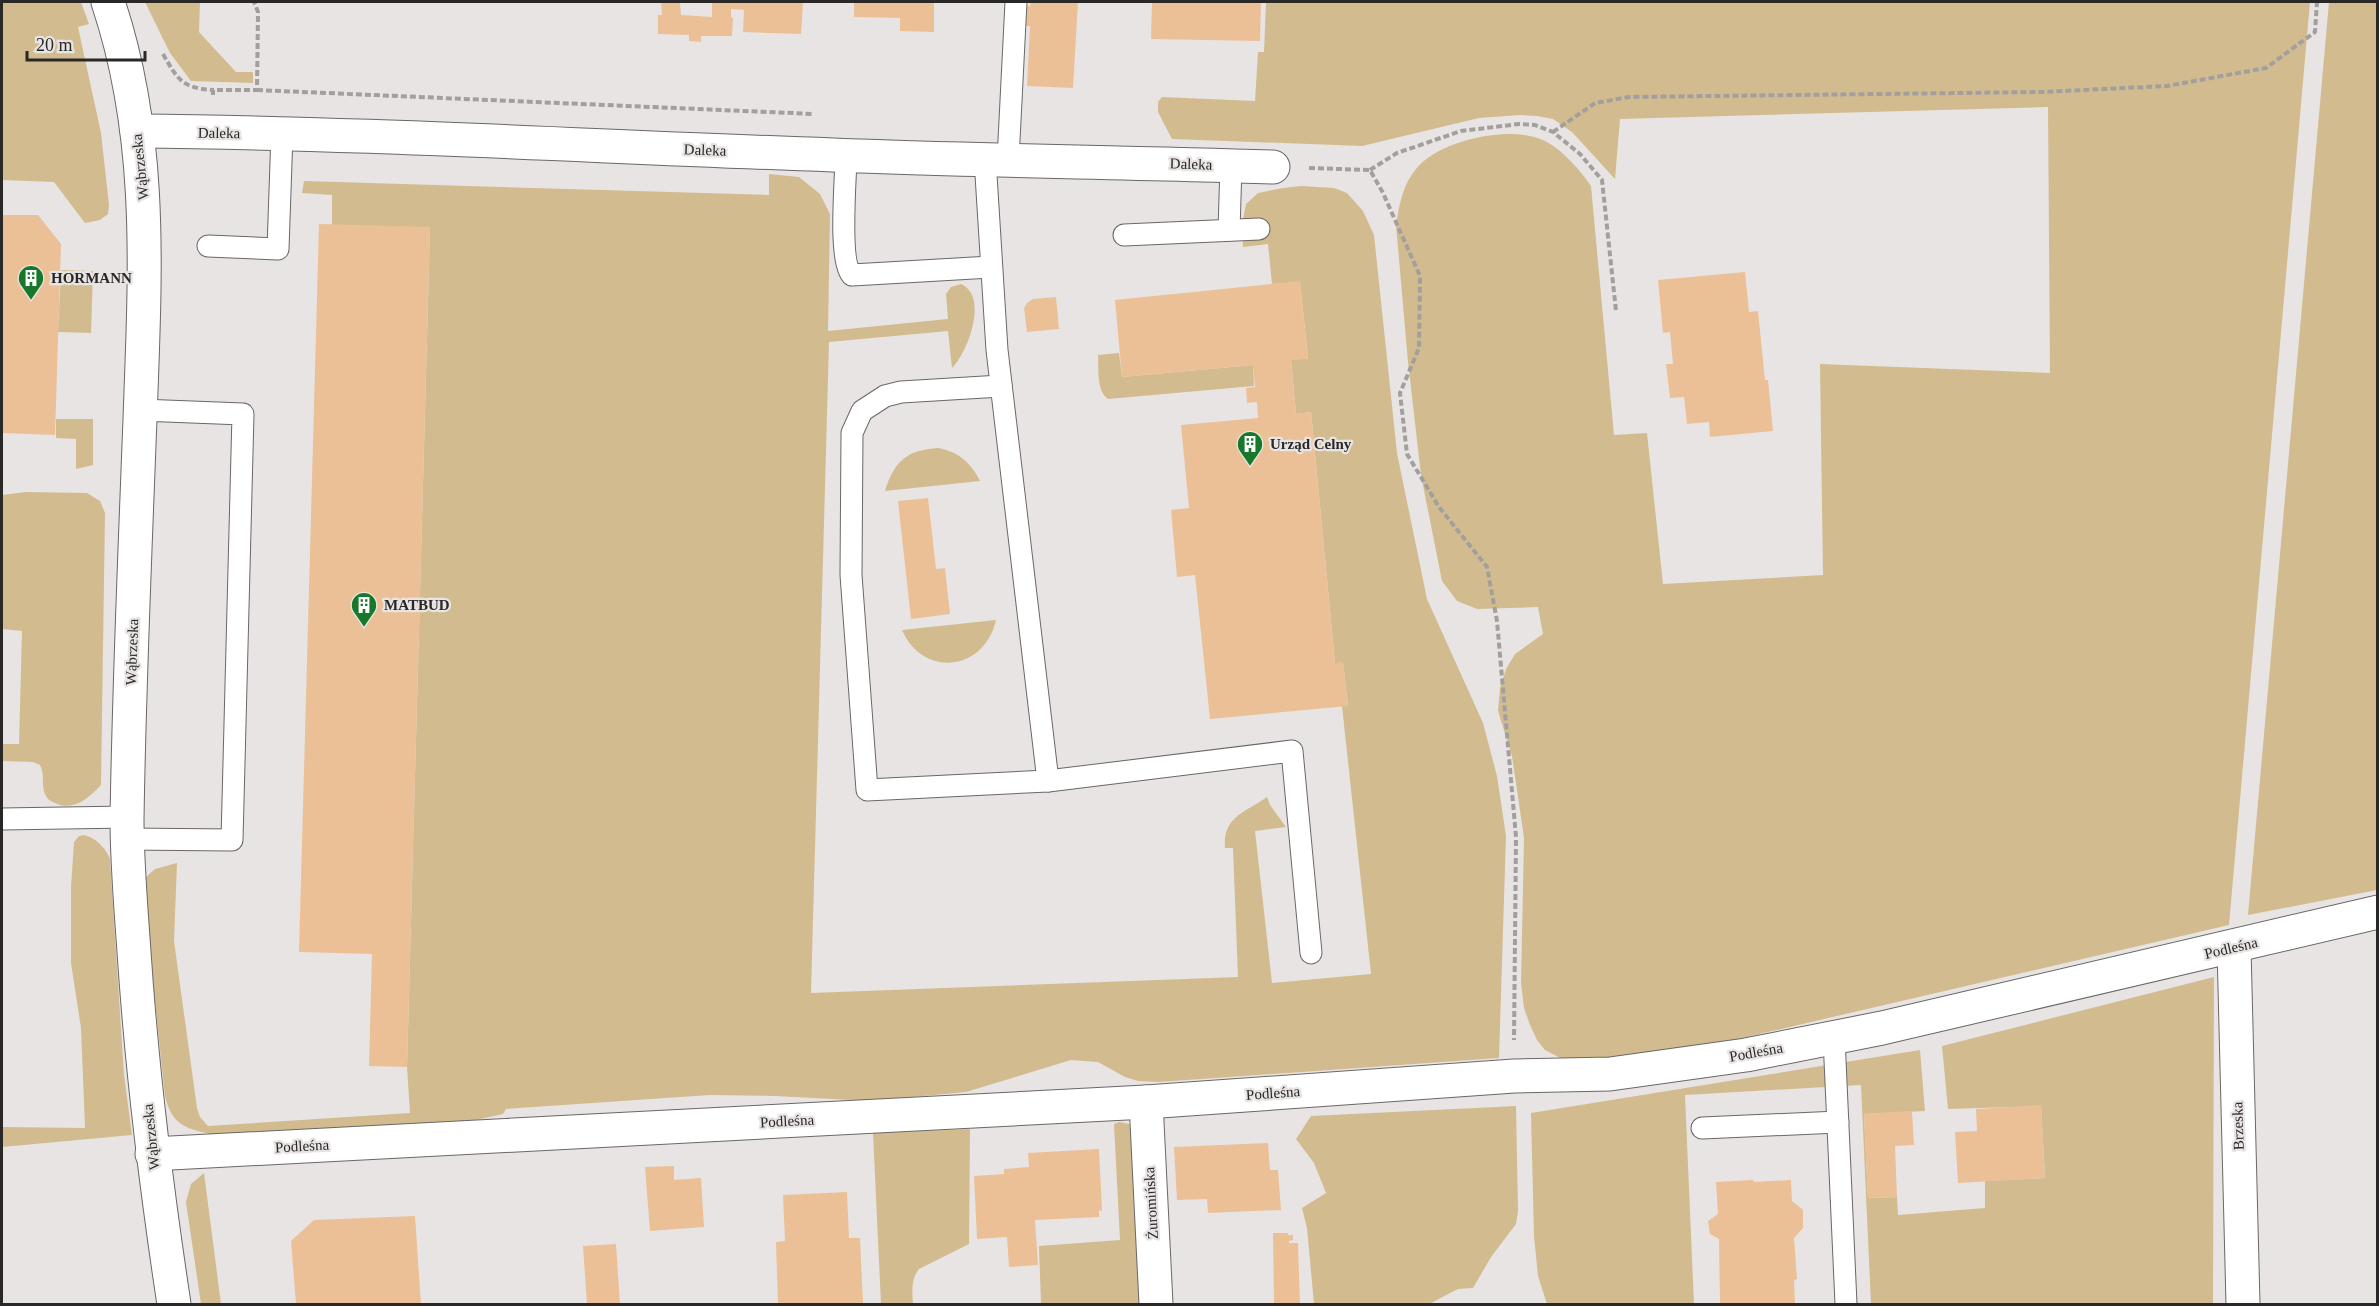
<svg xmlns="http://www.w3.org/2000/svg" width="2379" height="1306" font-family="'Times New Roman',serif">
<rect width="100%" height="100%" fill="#e8e4e3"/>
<g fill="#d2bc8f">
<polygon points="2,2 81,2 89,24 78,27 101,133 109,205 108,214 100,220 85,223 54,182 2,180"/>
<polygon points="145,2 200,2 199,32 236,72 253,72 253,83 191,81 170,53"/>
<path d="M1266,2h1044l-81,923 -530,123 -89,13 -42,1 -23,-12 -8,-10 -7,-15 -6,-17 -3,-25 3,-145 -12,-82 -14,-45 2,-23 6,-19 9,-15 28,-20 -5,-27 -61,2 -20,-8 -15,-20 -21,-106 -13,-113 -12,-137c3,-20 7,-41 20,-56 23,-29 96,-45 129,-28 19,10 34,28 46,45l23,249 33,-2 16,151 160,-9 -3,-211 230,9 -2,-266 -428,12 -5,60 -43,-47 -19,-13 -16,-3 -17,-1 -41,3 -117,28 -190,-7 -14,-27v-10l4,-5 93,4 3,-49h6z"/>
<polygon points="2329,2 2377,2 2377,890 2248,915"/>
<path d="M769,174l30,3 21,17 10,20 -2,117 120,-12 -2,-25 5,-7 10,-3c28,12 7,68 -9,84l-4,-37 -119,11 -18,651 427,-16 -5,-129h-8c-3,-31 21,-36 42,-51l3,8 16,22 -31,4 17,152 99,-9 -29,-268 6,-1 -5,-42h-8l-24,-251 -15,2 -5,-54 17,-2 -8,-76 -28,2 -4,-40 -25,3 -1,-23 4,-20 12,-11 25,-5 18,-2 33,2 13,5 16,18 11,24 23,218 30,146 56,124 14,53 9,60 -7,222 -340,24 -21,-1 -13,-4 -27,-15 -27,-2 -105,32 -95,9 -96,-5 -65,-1 -204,14 -3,5 -36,8 -252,13c-28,-6 -43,-9 -50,-39l-12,-113 -8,-105 10,-9 22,-6 -3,78 23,167 3,9 8,9 202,-13 -3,-46 23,-839 -98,-3v-30l-30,-2 2,-12 465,14z"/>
<polygon points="61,270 93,271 91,333 58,332"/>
<path d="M1119,353l3,24 131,-12 1,21 -146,13c-12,-8 -9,-31 -10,-44z"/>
<polygon points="56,419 93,419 93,465 76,469 76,439 56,438"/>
<path d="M938,448c21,4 32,14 42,33l-95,10c9,-30 22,-41 53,-43z"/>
<path d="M26,492l61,1 13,8 5,12 -4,272c-12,13 -28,27 -46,18 -5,-2 -8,-4 -10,-9 -4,-10 0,-20 -5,-29l-7,-3 -31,-1v-17h17l3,-113 -20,-2v-134z"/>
<path d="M996,620c-12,52 -73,58 -94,10z"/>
<path d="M84,835c12,3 21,12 26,24l14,216 8,60 -130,12v-20l83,1 -4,-100 -10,-65v-76l3,-45 5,-6z"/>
<polygon points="2214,977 2213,1304 1871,1304 1861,1085 1685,1095 1694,1304 1547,1304 1538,1276 1534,1236 1531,1113 1920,1050 1925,1111 1864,1114 1868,1198 1897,1197 1898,1215 1985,1208 1985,1181 2045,1178 2041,1106 1948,1109 1942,1046"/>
<polygon points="1516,1106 1518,1211 1516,1224 1491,1257 1473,1288 1458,1289 1429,1304 1314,1304 1307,1228 1302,1208 1326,1193 1314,1163 1296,1139 1311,1116"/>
<polygon points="1119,1122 1129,1124 1134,1134 1141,1304 1041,1304 1039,1246 1120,1240 1114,1124"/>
<path d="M970,1129l-1,115 -50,25c-8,10 -7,23 -6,35h-32l-8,-171z"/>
<polygon points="204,1173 221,1304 201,1304 186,1202 191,1184"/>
</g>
<g fill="#ebc097">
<polygon points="661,2 680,2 681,15 712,17 712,2 803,2 801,34 743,32 744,10 731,9 731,17 733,18 732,36 701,36 701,42 689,41 689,35 658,34 658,15 662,15"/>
<polygon points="854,2 934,2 934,32 900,31 900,18 854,17"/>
<polygon points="1031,2 1078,2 1073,88 1027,86 1030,26 1019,26 1020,6 1030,6"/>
<polygon points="1152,2 1261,2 1260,41 1151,39"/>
<polygon points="2,215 38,215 61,244 55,435 2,433"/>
<polygon points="319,224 430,227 407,1067 369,1066 372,954 299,952"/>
<polygon points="1745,272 1749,312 1758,311 1765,380 1768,380 1773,431 1710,437 1709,422 1687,424 1684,397 1670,398 1666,364 1673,364 1670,332 1663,333 1658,280"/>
<polygon points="1300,281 1308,359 1291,360 1296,414 1311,412 1335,663 1343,662 1348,706 1210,719 1195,575 1177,577 1171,510 1189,508 1181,425 1258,418 1257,402 1247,403 1246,388 1255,387 1253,365 1122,377 1115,300"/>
<polygon points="1056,297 1059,329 1027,332 1024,308 1027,303 1033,299"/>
<polygon points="928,498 936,569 945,568 950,614 911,619 898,501"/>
<polygon points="2041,1105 2045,1178 1958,1183 1955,1132 1977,1131 1976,1109"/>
<polygon points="1912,1111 1914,1145 1895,1146 1897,1197 1868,1198 1864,1114"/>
<polygon points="1268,1143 1270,1170 1278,1170 1281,1210 1208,1213 1207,1199 1177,1200 1174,1147"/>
<polygon points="1099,1149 1102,1211 1099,1210 1099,1217 1035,1220 1038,1265 1009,1267 1007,1237 977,1239 974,1176 1004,1174 1004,1169 1029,1167 1028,1153"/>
<polygon points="674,1166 674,1180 701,1178 704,1227 650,1231 645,1167"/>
<polygon points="1753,1180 1754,1182 1791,1180 1792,1201 1803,1210 1803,1228 1794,1238 1797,1279 1794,1280 1795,1304 1720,1304 1719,1239 1710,1234 1708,1221 1718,1214 1716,1182"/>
<polygon points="847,1192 849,1238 860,1238 863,1304 778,1304 776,1242 785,1241 783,1195"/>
<polygon points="415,1216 421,1304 296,1304 291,1241 314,1220"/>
<polygon points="1273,1233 1288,1233 1288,1235 1293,1235 1293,1240 1289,1241 1289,1243 1298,1243 1300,1304 1274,1304"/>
<polygon points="616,1244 620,1304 587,1304 583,1246"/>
</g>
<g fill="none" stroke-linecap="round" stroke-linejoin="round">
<g stroke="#6a6766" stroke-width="23">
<g id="lane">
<path d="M846,156c0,22 -8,105 6,119l139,-8"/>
<polyline points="985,159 997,350 1048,781 1292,751 1311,953"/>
<polyline points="1008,160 1016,2"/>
<polyline points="1229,230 1231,166"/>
<polyline points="1124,235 1259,229"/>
<polyline points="208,246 278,249 282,133"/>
<polyline points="1001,386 901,392 885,396 862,411 852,433 851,575 867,790 1048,781"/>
<polyline points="2,819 127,817"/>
<polyline points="127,839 232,840 243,414 140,410"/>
<polyline points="1834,1038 1846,1304"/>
<polyline points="1702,1128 1838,1122"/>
</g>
</g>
<g stroke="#6a6766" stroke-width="35">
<g id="street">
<path d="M137,131c232,2 464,16 696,24 147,6 293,7 440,12"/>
<polyline points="2234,948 2243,1304"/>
<polyline points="1146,1102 1156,1304"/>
<polyline points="152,1154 1146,1102 1514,1076 1610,1074 1746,1055 1882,1028 2378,912"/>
</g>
</g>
<g stroke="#6a6766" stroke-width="35">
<path id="secondary" d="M108,2c46,137 37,274 32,417 -5,133 -11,267 -13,401 0,44 4,88 7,132 8,119 22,234 40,352"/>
</g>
<g stroke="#a29f9e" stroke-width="4" stroke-dasharray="6 3" stroke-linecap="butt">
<path d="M163,54c15,26 19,34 50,36"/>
<polyline points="257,90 814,114"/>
<polyline points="213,95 213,90 257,90 258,12 254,2"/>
<polyline points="1553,132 1595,103 1629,97 2042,92 2167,86 2266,68 2315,32 2317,2"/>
<polyline points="1309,168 1370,170 1383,193 1420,276 1419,348 1400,393 1407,454 1439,507 1487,567 1497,621 1516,837 1514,1040"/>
<polyline points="1370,170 1397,153 1461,131 1519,124 1535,125 1553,132 1580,154 1602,180 1616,311"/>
</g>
<use href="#lane" stroke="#fff" stroke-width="21"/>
<use href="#street" stroke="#fff" stroke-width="33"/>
<use href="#secondary" stroke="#fff" stroke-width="33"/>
</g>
<defs>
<g id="building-pin" transform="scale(1.35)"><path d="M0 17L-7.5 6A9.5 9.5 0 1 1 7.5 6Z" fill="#167828" stroke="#e8e4e3"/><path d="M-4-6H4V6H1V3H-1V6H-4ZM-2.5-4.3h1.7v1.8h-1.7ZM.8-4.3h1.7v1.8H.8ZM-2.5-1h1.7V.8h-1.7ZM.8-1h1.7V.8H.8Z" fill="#fff"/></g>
</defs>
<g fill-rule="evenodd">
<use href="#building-pin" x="31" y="278"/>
<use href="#building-pin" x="1250" y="444"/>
<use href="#building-pin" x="364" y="605"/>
</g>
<g text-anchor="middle" stroke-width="4.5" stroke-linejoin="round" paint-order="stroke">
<g font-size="15" fill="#292827" stroke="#e8e4e3">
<text transform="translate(219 133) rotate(1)" y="5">Daleka</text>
<text transform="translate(705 150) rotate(2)" y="5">Daleka</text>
<text transform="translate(1191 164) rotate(2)" y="5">Daleka</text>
<text transform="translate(140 167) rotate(-96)" y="5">Wąbrzeska</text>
<text transform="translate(132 652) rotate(-88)" y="5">Wąbrzeska</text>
<text transform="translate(2231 948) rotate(-13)" y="5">Podleśna</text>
<text transform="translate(1756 1052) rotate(-10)" y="5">Podleśna</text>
<text transform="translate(1273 1093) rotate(-4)" y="5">Podleśna</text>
<text transform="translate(787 1121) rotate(-3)" y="5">Podleśna</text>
<text transform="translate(2238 1126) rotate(-92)" y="5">Brzeska</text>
<text transform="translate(151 1137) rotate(-96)" y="5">Wąbrzeska</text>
<text transform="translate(302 1146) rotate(-3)" y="5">Podleśna</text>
<text transform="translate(1151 1203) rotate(-93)" y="5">Żuromińska</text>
</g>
<g font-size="15" font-weight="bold" fill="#292827" stroke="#e8e4e3" text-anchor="start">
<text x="51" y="283">HORMANN</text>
<text x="1270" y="449">Urząd Celny</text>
<text x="384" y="610">MATBUD</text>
</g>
</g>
<rect width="2379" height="1306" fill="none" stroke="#292827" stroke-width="6"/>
<path d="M27 51v9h118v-9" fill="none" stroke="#292827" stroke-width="3"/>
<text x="36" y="51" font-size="18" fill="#292827" stroke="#e8e4e3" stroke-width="4.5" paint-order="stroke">20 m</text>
</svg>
